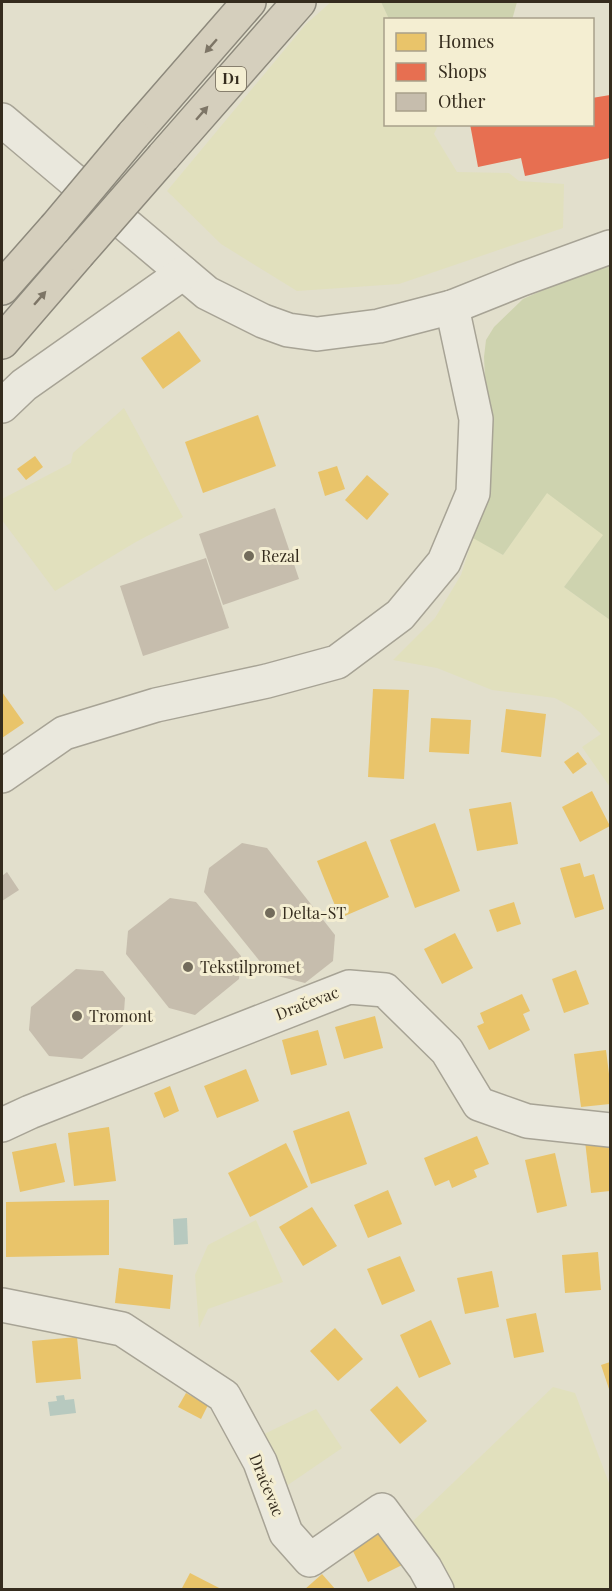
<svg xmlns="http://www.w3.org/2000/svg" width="612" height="1591" font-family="'Playfair Display',serif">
<rect width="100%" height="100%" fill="#e2dfcc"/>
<g fill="#e1e0bd">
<polygon points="331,2 381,2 389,19 386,20 386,124 438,125 434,134 457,172 509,173 519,181 564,184 563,228 399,284 297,291 221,244 167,191 306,24"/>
<polygon points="124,408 183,517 134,543 55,591 2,520 2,499 71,463 73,453"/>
<polygon points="547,492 604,535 564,587 610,620 610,787 582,747 601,734 580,712 555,698 492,690 437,668 393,660 435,618 461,575 473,537 503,555"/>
<polygon points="256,1220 283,1282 208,1309 199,1328 195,1275 208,1245"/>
<polygon points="553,1387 575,1393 610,1486 610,1589 443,1589 409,1525"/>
<polygon points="316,1409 342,1448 279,1491 254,1439"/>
</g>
<g fill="#ced3af">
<polygon points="381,2 517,2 512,20 389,19"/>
<polygon points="610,264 610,620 564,587 603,535 547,493 503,555 473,538 487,495 491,452 491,414 485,378 484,357 486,340 494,327 523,299 586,271 601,269"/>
</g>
<g fill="#b7c9bf">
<polygon points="187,1218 188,1244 174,1245 173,1219"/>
<polygon points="64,1395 65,1400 74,1399 76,1413 50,1416 48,1402 57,1401 56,1396"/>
</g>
<g fill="#e9c46a">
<polygon points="179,331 201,361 163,389 141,358"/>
<polygon points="258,415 276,466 203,493 185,442"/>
<polygon points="35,456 43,467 26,480 17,469"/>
<polygon points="337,466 345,489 325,496 318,472"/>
<polygon points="367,475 389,494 367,520 345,500"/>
<polygon points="373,689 409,690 404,779 368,777"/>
<polygon points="2,692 24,723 2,738"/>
<polygon points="506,709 546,714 541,757 501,752"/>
<polygon points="431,718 471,720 469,754 429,752"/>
<polygon points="578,752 587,764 573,774 564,762"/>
<polygon points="592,791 610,826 580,842 562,807"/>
<polygon points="511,802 518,844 477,851 469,809"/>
<polygon points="435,823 460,891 415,908 390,840"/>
<polygon points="366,841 389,897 340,918 317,861"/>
<polygon points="580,863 584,877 594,874 604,909 575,918 560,868"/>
<polygon points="514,902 521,924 497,932 489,910"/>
<polygon points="455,933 473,968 442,984 424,949"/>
<polygon points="576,970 589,1004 564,1013 552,979"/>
<polygon points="522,994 530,1011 523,1014 530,1030 489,1050 477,1026 484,1023 480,1013"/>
<polygon points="375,1016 383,1048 344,1059 335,1027"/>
<polygon points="318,1030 327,1065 291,1075 282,1040"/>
<polygon points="606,1050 610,1082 610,1104 581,1107 574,1054"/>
<polygon points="246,1069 259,1101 217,1118 204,1086"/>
<polygon points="170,1086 179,1111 164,1118 154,1093"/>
<polygon points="349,1111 367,1164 311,1184 293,1131"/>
<polygon points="109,1127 116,1181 74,1186 68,1133"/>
<polygon points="477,1136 489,1164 474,1170 477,1177 452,1188 449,1180 435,1186 424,1158"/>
<polygon points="610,1138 610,1191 591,1193 585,1141"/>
<polygon points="56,1143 65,1182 20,1192 12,1152"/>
<polygon points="286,1143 308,1187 250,1217 228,1173"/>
<polygon points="555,1153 567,1206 537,1213 525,1160"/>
<polygon points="388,1190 402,1224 368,1238 354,1205"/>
<polygon points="109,1200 109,1255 6,1257 6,1202"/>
<polygon points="312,1207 337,1246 303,1266 279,1227"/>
<polygon points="598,1252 601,1290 565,1293 562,1255"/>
<polygon points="400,1256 415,1291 382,1305 367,1269"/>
<polygon points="119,1268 173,1275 170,1309 115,1303"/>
<polygon points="492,1271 499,1307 465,1314 457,1278"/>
<polygon points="536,1313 544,1352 514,1358 506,1319"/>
<polygon points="431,1320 451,1364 419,1378 400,1335"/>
<polygon points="335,1328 363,1359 338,1381 310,1351"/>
<polygon points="77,1337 81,1379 36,1383 32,1341"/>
<polygon points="610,1362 610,1392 601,1365"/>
<polygon points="397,1386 427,1421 400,1444 370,1410"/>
<polygon points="186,1393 208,1405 201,1419 178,1407"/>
<polygon points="383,1528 402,1565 368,1582 350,1545"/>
<polygon points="190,1573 223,1590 181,1590"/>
<polygon points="322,1574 336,1590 304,1590"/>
</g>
<polygon fill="#e76f51" points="610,95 610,158 525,176 521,158 478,167 470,124 592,124 592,98"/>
<g fill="#c6bdad">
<polygon points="275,508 299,579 223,605 199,534"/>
<polygon points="206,558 229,628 143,656 120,586"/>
<polygon points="242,843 267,848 335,935 333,961 305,983 270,974 204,892 209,868"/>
<polygon points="7,872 19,890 2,901 2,876"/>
<polygon points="170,898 196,902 241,956 239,979 195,1015 169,1008 126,954 128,931"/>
<polygon points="76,969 103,971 125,998 123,1026 82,1059 49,1056 29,1030 31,1007"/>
</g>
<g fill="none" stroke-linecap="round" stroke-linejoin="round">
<g stroke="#a7a395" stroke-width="36">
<g id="minor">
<polyline points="2,120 207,293 263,321 288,330 317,334 379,326 452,307 522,279 610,247"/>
<polyline points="2,406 24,385 183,273"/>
<polyline points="2,776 64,733 156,705 267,681 337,662 400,615 444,562 473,493 476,419 452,307"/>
<polyline points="2,1125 30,1112 349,987 385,990 447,1051 479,1104 527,1121 610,1130"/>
<polyline points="2,1305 122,1329 224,1396 260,1462 286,1533 310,1560 382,1510 425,1568 437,1590"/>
</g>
</g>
<g stroke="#8d897c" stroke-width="36">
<g id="highway">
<polyline points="133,135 249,2"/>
<polyline points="163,157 299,2"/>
<polyline points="2,288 55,228"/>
<polyline points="2,342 78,254"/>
</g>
</g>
<use href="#minor" stroke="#eae8dd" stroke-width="33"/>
<use href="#highway" stroke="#d5cfbd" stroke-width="33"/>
<g stroke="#8d897c" stroke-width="36" stroke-linecap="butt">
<g id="highway-bridge">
<polyline points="55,228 133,135"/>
<polyline points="78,254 163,157"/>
</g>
</g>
<use href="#highway-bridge" stroke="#d5cfbd" stroke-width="33"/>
</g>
<defs><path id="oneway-solid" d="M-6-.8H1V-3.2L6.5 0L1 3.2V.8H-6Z" transform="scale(1.5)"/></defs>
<g fill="#7d7566">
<use href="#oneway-solid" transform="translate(211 46) rotate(131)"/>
<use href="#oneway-solid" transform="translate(202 113) rotate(-49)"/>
<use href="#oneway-solid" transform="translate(40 298) rotate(-49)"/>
</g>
<g fill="#726b5b" stroke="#f4eed2" stroke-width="2">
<circle cx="249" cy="556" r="6"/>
<circle cx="270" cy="913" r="6"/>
<circle cx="188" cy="967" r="6"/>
<circle cx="77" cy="1016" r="6"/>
</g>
<g text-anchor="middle" stroke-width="6" stroke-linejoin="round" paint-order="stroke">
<rect fill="#f4eed2" stroke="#6e6654" stroke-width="1.5" x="216" y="67" width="30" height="24" rx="4.5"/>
<g font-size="15" font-weight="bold" fill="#352c1e">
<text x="231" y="84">D1</text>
</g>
<g font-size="16" fill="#352c1e" stroke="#f4eed2" text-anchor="start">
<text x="261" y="562">Rezal</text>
<text x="282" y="919">Delta-ST</text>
<text x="200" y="973">Tekstilpromet</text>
<text x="89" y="1022">Tromont</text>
</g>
<g font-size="16" fill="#352c1e" stroke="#f4eed2">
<text transform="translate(307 1003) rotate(-21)" y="6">Dračevac</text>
<text transform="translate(267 1485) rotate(68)" y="6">Dračevac</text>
</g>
</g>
<rect width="612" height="1591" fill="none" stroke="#352c1e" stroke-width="6"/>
<rect x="384" y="18" width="210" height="108" fill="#f4eed2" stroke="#a8a08a" stroke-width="1.5"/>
<rect x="396" y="33" width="30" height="18" fill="#e9c46a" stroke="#a8a08a" stroke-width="1.5"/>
<text x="438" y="48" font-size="18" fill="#352c1e">Homes</text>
<rect x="396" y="63" width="30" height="18" fill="#e76f51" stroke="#a8a08a" stroke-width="1.5"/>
<text x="438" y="78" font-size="18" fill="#352c1e">Shops</text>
<rect x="396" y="93" width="30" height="18" fill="#c6bdad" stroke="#a8a08a" stroke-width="1.5"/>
<text x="438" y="108" font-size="18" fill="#352c1e">Other</text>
</svg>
